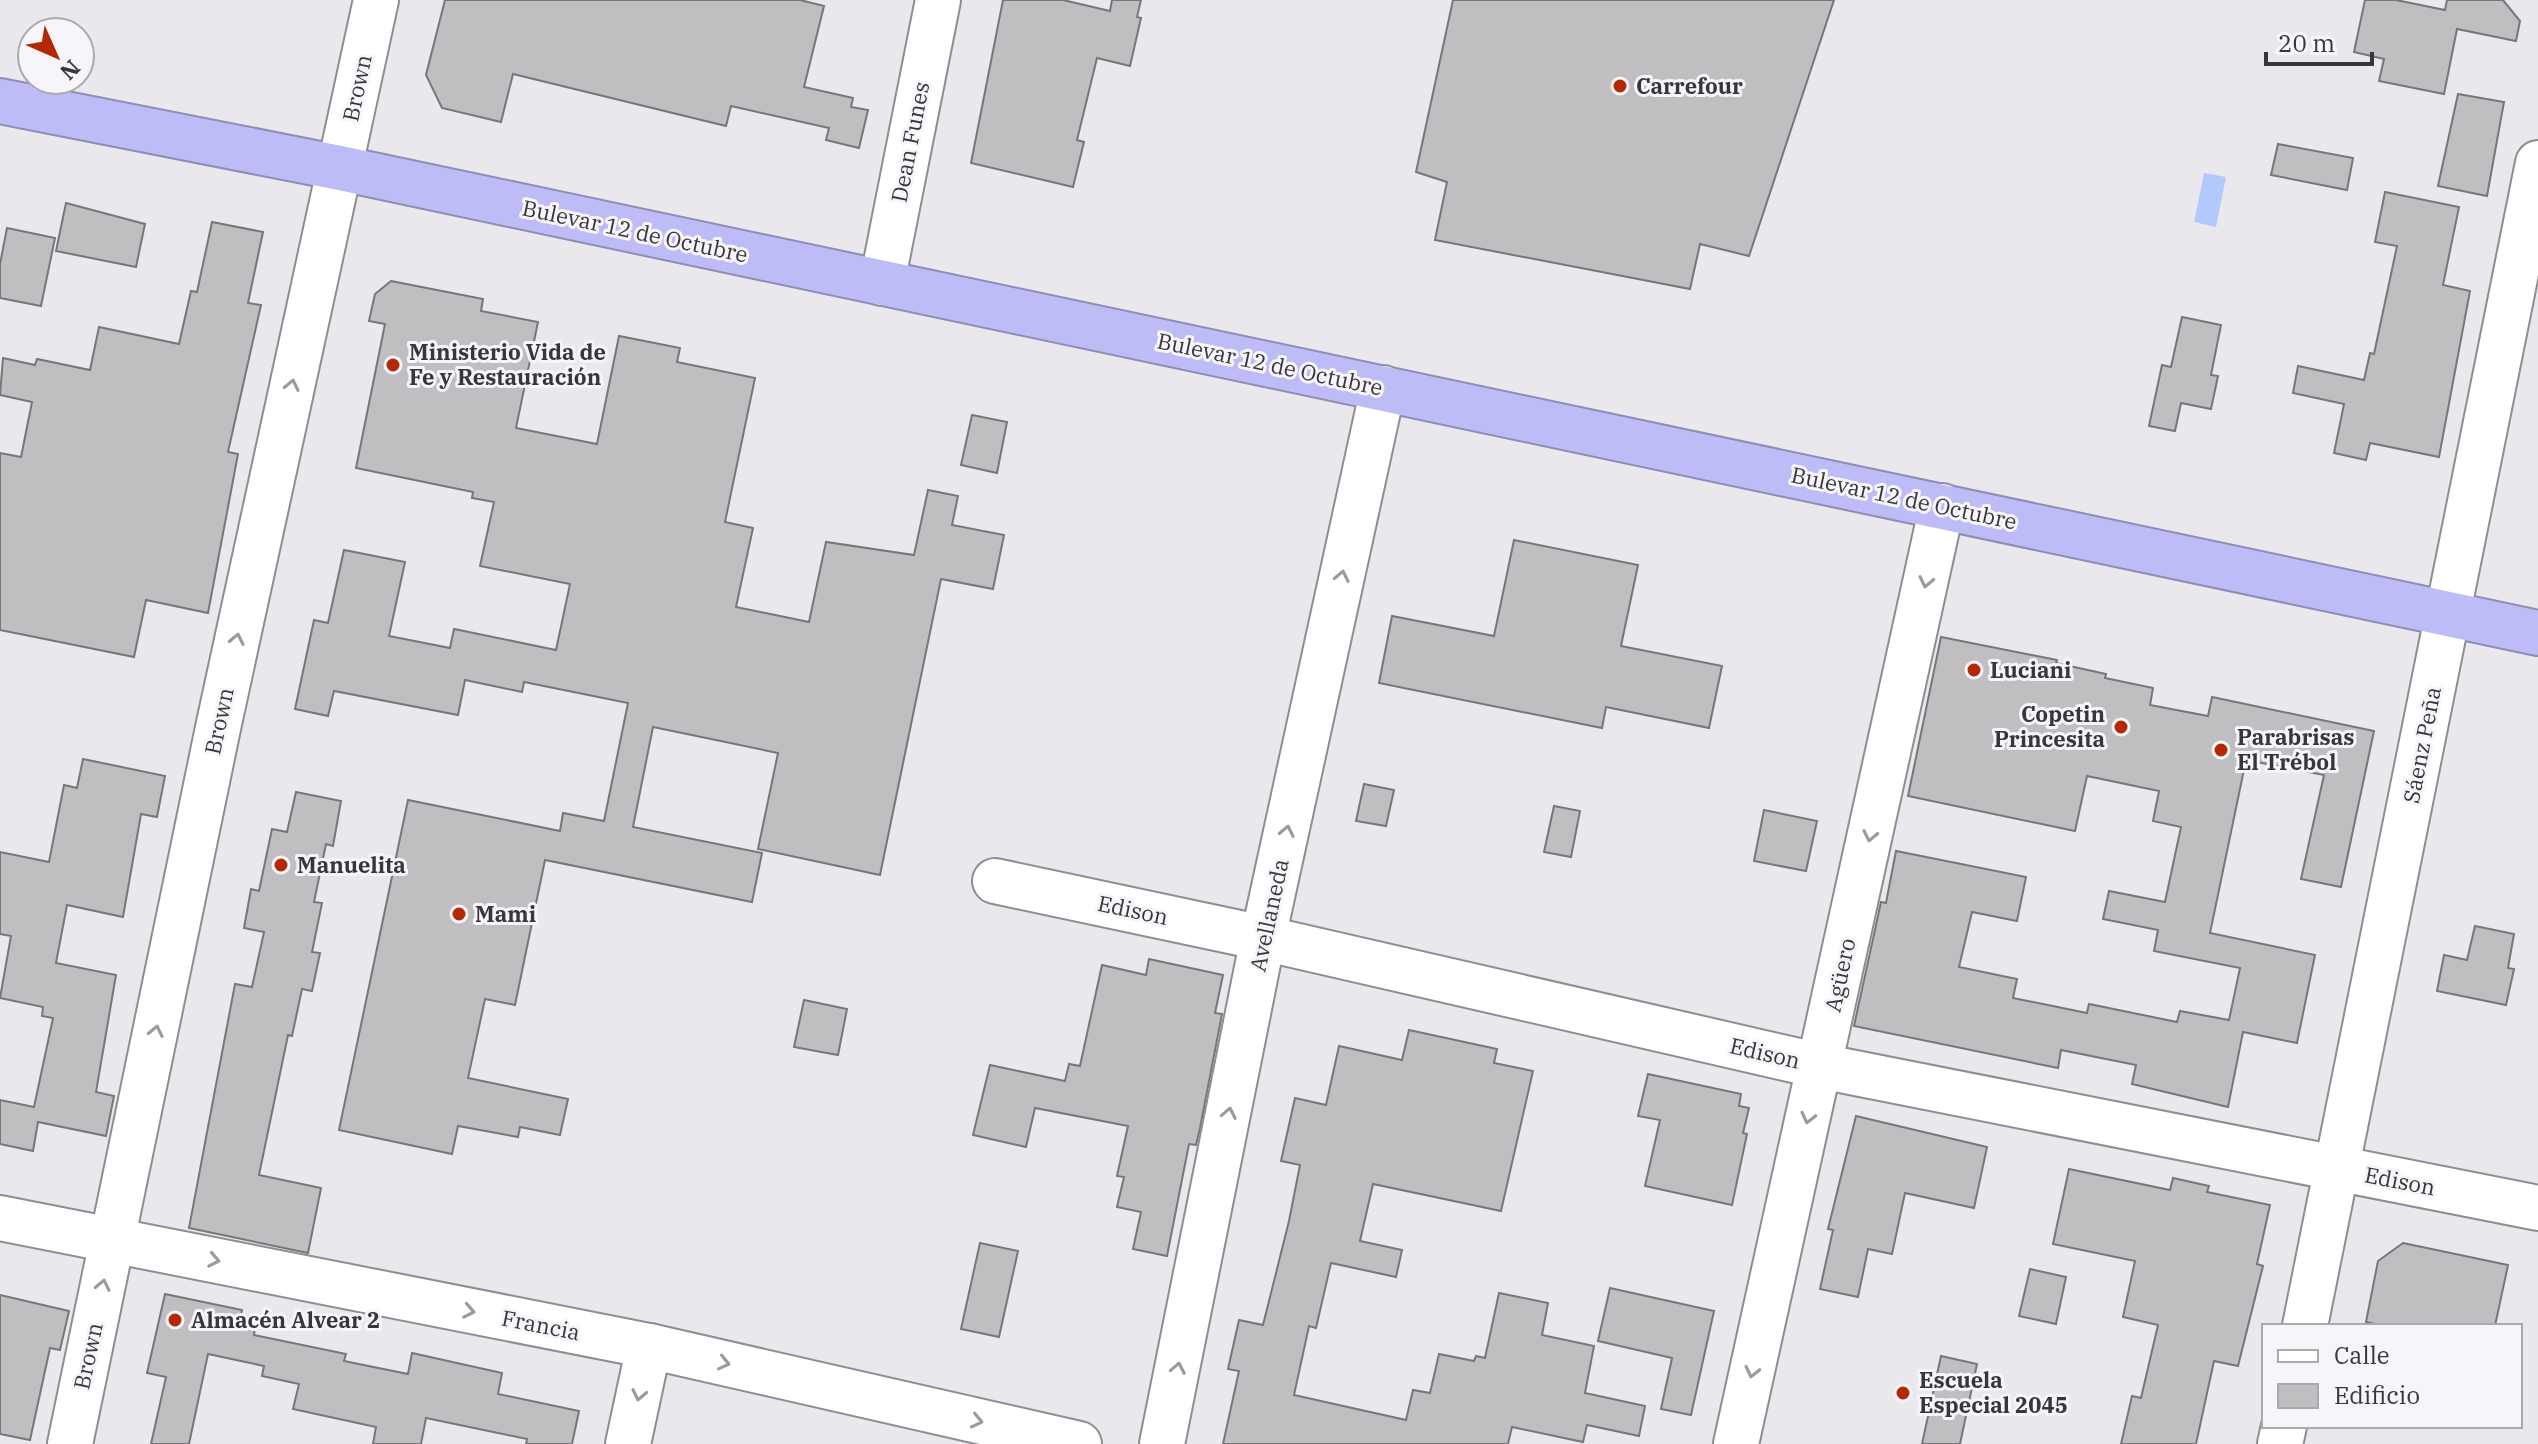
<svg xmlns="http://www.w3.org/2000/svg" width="2538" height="1444" font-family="'IBM Plex Serif',serif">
<rect width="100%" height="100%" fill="#eae8ed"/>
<polygon fill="#b3c9fe" points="2204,173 2226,177 2216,227 2194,222"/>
<g fill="#c1bec2" stroke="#79767a" stroke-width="2">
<polygon points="445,0 800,0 824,6 804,87 853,98 851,107 868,110 859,148 826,140 829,128 731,106 726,126 513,74 501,122 442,108 426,75"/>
<polygon points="1003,0 1063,0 1110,11 1112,0 1141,0 1137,17 1141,18 1130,66 1097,58 1077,140 1084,142 1073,187 971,163"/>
<polygon points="1453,0 1834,0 1749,256 1700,244 1690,289 1435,240 1447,182 1416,172"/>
<polygon points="2365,0 2396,0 2445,10 2447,0 2503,0 2520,21 2516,41 2457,29 2444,94 2379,81 2384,59 2354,52"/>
<polygon points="2458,94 2504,102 2487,196 2438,186"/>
<polygon points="2278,144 2353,158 2347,190 2271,175"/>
<polygon points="2385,192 2459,207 2443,285 2470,291 2439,457 2370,443 2366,460 2334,453 2344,404 2293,393 2298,366 2364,380 2370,353 2374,354 2397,246 2375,242"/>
<polygon points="66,203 145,224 136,267 56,251"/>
<polygon points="212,222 263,232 248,303 261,305 228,452 238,454 208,613 146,600 134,657 0,630 0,453 21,457 32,402 0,395 3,358 35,365 37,359 90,370 99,327 179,344 191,291 197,292"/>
<polygon points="7,228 55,238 41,306 0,298 0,264"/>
<polygon points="391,281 483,299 481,311 538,322 516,428 597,444 619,336 680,348 677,362 755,378 725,522 753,528 736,607 809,622 826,542 914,555 928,490 958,496 952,525 1004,535 993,589 941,579 880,875 758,849 778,753 653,727 633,827 762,853 752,902 545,860 515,1005 485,999 468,1078 568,1099 560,1135 520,1127 518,1137 458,1126 452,1154 339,1130 408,800 560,831 563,813 604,821 628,703 524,682 522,692 465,680 458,715 334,691 328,716 295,709 314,620 328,623 344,550 405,562 389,636 450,648 454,629 556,650 570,584 480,566 494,502 472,498 473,492 356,468 385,324 369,321 375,294"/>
<polygon points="2182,317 2221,325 2211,375 2218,376 2211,409 2181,403 2175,431 2149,426 2162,365 2171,367"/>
<polygon points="972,415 1007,422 997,473 961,465"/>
<polygon points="1514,540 1638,565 1621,646 1722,666 1709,728 1606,707 1602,728 1379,683 1392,616 1494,636"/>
<polygon points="1941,637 2057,660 2056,663 2106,674 2105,678 2153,688 2150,705 2208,716 2212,697 2374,731 2341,887 2301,879 2324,775 2246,760 2210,933 2315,955 2297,1043 2243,1032 2228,1107 2132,1084 2136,1065 2061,1050 2058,1068 1854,1026 1878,916 1881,902 1886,903 1896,851 2026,877 2017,921 1972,912 1959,967 2017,979 2013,998 2087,1013 2089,1004 2177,1022 2180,1011 2229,1020 2240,968 2154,951 2158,930 2103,919 2109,891 2165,902 2181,827 2153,821 2159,791 2087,776 2075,831 1908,796"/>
<polygon points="83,759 165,776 157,817 141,814 123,917 67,905 56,963 116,975 96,1092 114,1096 106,1136 38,1122 33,1151 0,1144 0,1100 34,1107 53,1018 42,1016 43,1007 0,998 11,936 0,934 0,852 49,862 64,785 77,788"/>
<polygon points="1364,784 1394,790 1386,826 1356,821"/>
<polygon points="296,792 341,801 333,846 326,844 314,902 322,903 312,952 320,953 312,991 302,989 292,1036 288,1035 259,1175 321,1188 308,1253 189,1228 235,984 252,987 264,932 244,928 251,889 259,891 272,829 287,832"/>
<polygon points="1554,806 1580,811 1571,857 1544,852"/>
<polygon points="1764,810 1817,821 1806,871 1754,861"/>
<polygon points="2475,926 2514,934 2508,968 2514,969 2506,1005 2437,991 2444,955 2467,960"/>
<polygon points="1149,959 1223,975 1215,1013 1222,1014 1200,1128 1196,1145 1189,1144 1167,1256 1133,1249 1141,1212 1117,1207 1124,1177 1117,1176 1128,1126 1035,1108 1026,1147 973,1135 990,1065 1065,1081 1069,1064 1080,1066 1102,965 1146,975"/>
<polygon points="804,1000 847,1009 838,1055 794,1047"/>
<polygon points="1409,1030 1497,1049 1494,1063 1533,1071 1501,1211 1373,1184 1360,1241 1402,1250 1396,1277 1331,1263 1316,1328 1309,1326 1294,1395 1406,1420 1413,1390 1430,1393 1439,1354 1474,1361 1476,1356 1485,1358 1499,1293 1548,1303 1542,1335 1594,1346 1585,1393 1645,1406 1639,1436 1587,1425 1583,1442 1512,1427 1508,1444 1223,1444 1239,1371 1228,1369 1239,1320 1263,1325 1289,1221 1300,1165 1281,1161 1295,1098 1326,1105 1339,1046 1402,1060"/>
<polygon points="1648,1074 1741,1094 1739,1106 1749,1108 1743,1133 1747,1134 1732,1205 1645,1186 1660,1120 1638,1116"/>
<polygon points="1856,1116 1987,1147 1974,1208 1905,1193 1892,1254 1868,1249 1858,1297 1820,1289 1833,1230 1828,1229"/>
<polygon points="2069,1169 2170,1190 2173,1178 2209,1186 2207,1192 2270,1205 2257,1264 2263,1266 2238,1366 2214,1361 2196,1444 2121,1444 2132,1396 2141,1398 2158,1325 2123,1317 2135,1261 2053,1244"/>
<polygon points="980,1243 1018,1251 999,1337 961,1329"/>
<polygon points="2403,1243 2508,1265 2495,1326 2384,1326 2366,1322 2378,1261"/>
<polygon points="2030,1269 2066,1277 2056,1324 2019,1316"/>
<polygon points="1610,1288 1714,1311 1691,1415 1661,1409 1672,1358 1598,1341"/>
<polygon points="165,1294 242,1310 239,1325 255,1328 254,1335 346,1354 344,1361 408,1374 412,1353 502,1373 498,1394 579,1411 572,1444 526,1444 527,1439 426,1418 421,1444 373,1444 376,1427 293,1409 299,1384 262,1376 264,1366 208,1354 189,1444 151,1444 166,1377 147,1373"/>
<polygon points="0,1295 69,1311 60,1350 50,1348 30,1440 0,1434"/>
<polygon points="1941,1356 1977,1364 1960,1444 1922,1444"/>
</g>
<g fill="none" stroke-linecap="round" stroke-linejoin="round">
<g stroke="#8f8d92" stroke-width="48">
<g id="minor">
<polyline points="882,283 938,0"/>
<polyline points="995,881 1263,938 1820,1066 2538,1208"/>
<polyline points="0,1218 649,1346 1079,1444"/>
<polyline points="2305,1326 2538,163"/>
<polyline points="70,1444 218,728 376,0"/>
<polyline points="628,1444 649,1346"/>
<polyline points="1162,1444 1263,938 1383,388"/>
<polyline points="1736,1444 1942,506"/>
<polyline points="2280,1444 2284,1426"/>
</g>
</g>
<g stroke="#8e8db4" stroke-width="48">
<polyline id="highway" points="0,101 340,168 2538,633"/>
</g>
<use href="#minor" stroke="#fff" stroke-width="44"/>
<use href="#highway" stroke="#bdbcf7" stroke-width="44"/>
</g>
<defs><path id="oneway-chevron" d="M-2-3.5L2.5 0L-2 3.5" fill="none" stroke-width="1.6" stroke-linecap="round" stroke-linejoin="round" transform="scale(2)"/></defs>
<g stroke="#9b9b9c">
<use href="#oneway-chevron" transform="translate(292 385) rotate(-78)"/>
<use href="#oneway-chevron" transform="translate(1342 576) rotate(-78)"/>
<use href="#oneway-chevron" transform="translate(1926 582) rotate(102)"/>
<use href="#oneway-chevron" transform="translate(237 639) rotate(-78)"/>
<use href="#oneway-chevron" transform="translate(1287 831) rotate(-78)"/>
<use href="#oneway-chevron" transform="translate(1870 836) rotate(102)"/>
<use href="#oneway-chevron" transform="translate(156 1031) rotate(-78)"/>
<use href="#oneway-chevron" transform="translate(1229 1113) rotate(-79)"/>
<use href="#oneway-chevron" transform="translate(1808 1118) rotate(103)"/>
<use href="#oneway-chevron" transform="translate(214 1260) rotate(11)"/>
<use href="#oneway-chevron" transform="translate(103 1285) rotate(-78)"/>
<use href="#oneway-chevron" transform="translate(469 1311) rotate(11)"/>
<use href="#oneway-chevron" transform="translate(724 1363) rotate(13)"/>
<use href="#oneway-chevron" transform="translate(1178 1368) rotate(-79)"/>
<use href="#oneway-chevron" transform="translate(1752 1372) rotate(103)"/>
<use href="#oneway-chevron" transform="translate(639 1395) rotate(102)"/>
<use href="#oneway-chevron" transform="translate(977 1421) rotate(13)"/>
</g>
<g fill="#b42903" stroke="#f7f5fa" stroke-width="3">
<circle cx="1620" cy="86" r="8"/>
<circle cx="393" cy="365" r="8"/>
<circle cx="1974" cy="670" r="8"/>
<circle cx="2121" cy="727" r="8"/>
<circle cx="2221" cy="750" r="8"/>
<circle cx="281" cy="865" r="8"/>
<circle cx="459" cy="914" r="8"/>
<circle cx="175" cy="1320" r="8"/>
<circle cx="1903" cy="1393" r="8"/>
</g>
<g text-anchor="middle" stroke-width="6" stroke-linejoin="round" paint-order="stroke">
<g font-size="22" font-weight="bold" fill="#373739" stroke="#f7f5fa" text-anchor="start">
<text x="1636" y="94">Carrefour</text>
<text x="409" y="360">Ministerio Vida de<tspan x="409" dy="25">Fe y Restauración</tspan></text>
<text x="1990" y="678">Luciani</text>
<text x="2105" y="722" text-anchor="end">Copetin<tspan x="2105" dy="25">Princesita</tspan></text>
<text x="2237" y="745">Parabrisas<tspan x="2237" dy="25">El Trébol</tspan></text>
<text x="297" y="873">Manuelita</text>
<text x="475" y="922">Mami</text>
<text x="191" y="1328">Almacén Alvear 2</text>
<text x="1919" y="1388">Escuela<tspan x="1919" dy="25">Especial 2045</tspan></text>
</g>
<g font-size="22" fill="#373739" stroke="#f7f5fa">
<text transform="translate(357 88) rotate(-78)" y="8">Brown</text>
<text transform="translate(910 142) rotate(-79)" y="8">Dean Funes</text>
<text transform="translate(635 231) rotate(12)" y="8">Bulevar 12 de Octubre</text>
<text transform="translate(1270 364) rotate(12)" y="8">Bulevar 12 de Octubre</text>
<text transform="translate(1904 498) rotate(12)" y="8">Bulevar 12 de Octubre</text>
<text transform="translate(219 721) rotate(-78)" y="8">Brown</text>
<text transform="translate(2422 745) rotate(-79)" y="8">Sáenz Peña</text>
<text transform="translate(1133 910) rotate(12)" y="8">Edison</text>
<text transform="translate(1269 915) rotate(-78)" y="8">Avellaneda</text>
<text transform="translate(1840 975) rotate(-78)" y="8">Agüero</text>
<text transform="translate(1765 1053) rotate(13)" y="8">Edison</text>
<text transform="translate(2400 1181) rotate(11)" y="8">Edison</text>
<text transform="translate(541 1325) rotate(11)" y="8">Francia</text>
<text transform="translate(88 1356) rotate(-78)" y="8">Brown</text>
</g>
</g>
<rect x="2262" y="1324" width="260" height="104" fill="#f7f5fa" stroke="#aaa9ad" stroke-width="2"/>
<rect x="2278" y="1350" width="40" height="12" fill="#ffffff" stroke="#aaa9ad" stroke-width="2"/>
<text x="2334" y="1364" font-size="24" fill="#373739">Calle</text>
<rect x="2278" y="1384" width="40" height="24" fill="#c1bec2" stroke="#aaa9ad" stroke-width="2"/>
<text x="2334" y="1404" font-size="24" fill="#373739">Edificio</text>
<g transform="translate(56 56) rotate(135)"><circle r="38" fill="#f7f5fa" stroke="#aaa9ad" stroke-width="2"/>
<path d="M0-6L14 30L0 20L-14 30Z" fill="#b42903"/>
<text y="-12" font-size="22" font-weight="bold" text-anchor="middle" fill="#373739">N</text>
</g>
<path d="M2266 52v12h106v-12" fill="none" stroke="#373739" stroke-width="4"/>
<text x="2278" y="52" font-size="24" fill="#373739" stroke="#f7f5fa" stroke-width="6" paint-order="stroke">20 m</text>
</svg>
